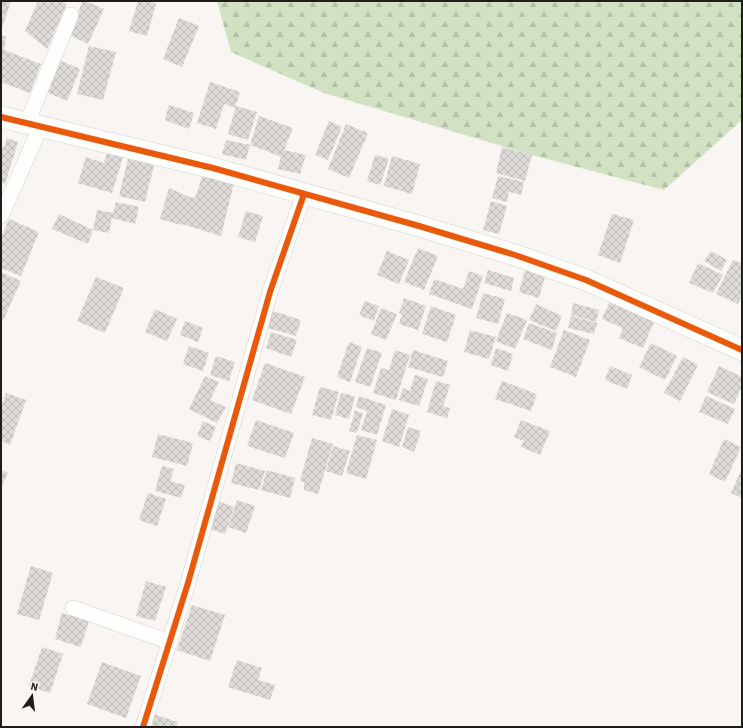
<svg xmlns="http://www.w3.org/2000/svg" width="743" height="728" font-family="'Source Sans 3',sans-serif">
<defs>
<pattern id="forest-firs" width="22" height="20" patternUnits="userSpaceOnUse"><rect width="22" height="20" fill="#d1e1c2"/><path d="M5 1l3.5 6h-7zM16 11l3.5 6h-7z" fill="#b3c1a6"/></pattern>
<pattern id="building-cross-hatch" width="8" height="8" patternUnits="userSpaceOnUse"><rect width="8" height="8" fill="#dddad8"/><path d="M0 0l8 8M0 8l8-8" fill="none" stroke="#bdbbb9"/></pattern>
</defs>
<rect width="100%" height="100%" fill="#f8f5f2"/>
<polygon fill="url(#forest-firs)" points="217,1 742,1 742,120 664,190 532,155 324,93 231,52"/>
<g fill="url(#building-cross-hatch)">
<polygon points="1,1 11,1 1,31"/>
<polygon points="38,1 61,1 67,4 47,49 25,31"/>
<polygon points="83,1 86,1 104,9 88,44 68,34"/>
<polygon points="138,1 152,1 156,4 147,36 129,31"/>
<polygon points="179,18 199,26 182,67 163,59"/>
<polygon points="1,35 6,37 4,50 41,64 30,93 1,82"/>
<polygon points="89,46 116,52 103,100 77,94"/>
<polygon points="57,59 80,69 67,101 44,91"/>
<polygon points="210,82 240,92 235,108 224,104 216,129 197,123"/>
<polygon points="169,105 194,113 189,129 165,120"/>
<polygon points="236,106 257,112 248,140 228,134"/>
<polygon points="259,116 293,128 284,150 306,155 300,174 278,169 281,157 267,151 250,145"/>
<polygon points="329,121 342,127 328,160 315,155"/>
<polygon points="346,124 368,133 349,178 328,169"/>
<polygon points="7,138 18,142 5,184 1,183 1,147 4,148"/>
<polygon points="226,140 250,145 246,160 222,154"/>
<polygon points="502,147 532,155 525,181 496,173"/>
<polygon points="108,149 124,154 112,193 78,183 86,157 104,163"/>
<polygon points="375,155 389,159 380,185 367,181"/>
<polygon points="392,156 420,164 412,194 384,186"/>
<polygon points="128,159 154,165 145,202 119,196"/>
<polygon points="204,171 235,179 221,236 182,224 181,225 160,219 169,188 189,197 195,198"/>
<polygon points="498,176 524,182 521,195 509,192 507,202 492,198"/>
<polygon points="491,201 507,206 499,234 483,230"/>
<polygon points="116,202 139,207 135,224 112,218 109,233 93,230 97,210 113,213"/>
<polygon points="246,211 263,216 255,242 238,237"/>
<polygon points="59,214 93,230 88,244 52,229"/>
<polygon points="612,214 634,220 620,263 598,255"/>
<polygon points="9,219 39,232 21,276 1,268 1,238"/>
<polygon points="418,248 438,256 424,290 404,282"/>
<polygon points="387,251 409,260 399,284 377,275"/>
<polygon points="711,251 727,260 721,271 704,261"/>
<polygon points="733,260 742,263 742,295 738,304 716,294"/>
<polygon points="698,263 723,275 713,293 689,283"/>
<polygon points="526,267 546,273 539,298 519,292"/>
<polygon points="488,270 514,278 511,291 484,283"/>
<polygon points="469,271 483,276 472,309 429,294 434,279 463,289"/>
<polygon points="1,272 21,281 3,321 1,320"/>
<polygon points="96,277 124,288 105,333 77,321"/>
<polygon points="483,293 505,299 498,324 476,318"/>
<polygon points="404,298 426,306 418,330 399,324 402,314 399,313"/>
<polygon points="365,301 379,306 374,321 359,315"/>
<polygon points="610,301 655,319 643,348 619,338 623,328 602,319"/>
<polygon points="573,303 599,310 596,322 571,315"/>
<polygon points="536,304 562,316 556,331 529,320"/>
<polygon points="431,306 456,315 447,342 422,334"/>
<polygon points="381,308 397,314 386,340 371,334"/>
<polygon points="155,309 177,319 167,341 145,332"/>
<polygon points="273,311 301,320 296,336 268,328"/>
<polygon points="507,313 527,320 515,349 496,341"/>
<polygon points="571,316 597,323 594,334 568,328"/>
<polygon points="185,321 203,328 198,342 180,335"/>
<polygon points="529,323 557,333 552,350 523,339"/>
<polygon points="470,330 496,337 489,359 464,352"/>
<polygon points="564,330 590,340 576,377 550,367"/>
<polygon points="271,332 297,340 291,357 266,348"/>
<polygon points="349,342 362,347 350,382 337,377"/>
<polygon points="651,343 677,356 665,380 639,367"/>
<polygon points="189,346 209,353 203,371 183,364"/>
<polygon points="367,348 382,353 370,387 355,382"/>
<polygon points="496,348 513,354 508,371 491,365"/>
<polygon points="395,350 410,355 396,400 373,393 381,368 389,370"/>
<polygon points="413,350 448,361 443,377 408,367"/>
<polygon points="216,356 235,362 229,381 210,375"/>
<polygon points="683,357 698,365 680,401 664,393"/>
<polygon points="265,363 305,377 291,414 252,400"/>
<polygon points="610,366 632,375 627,389 605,380"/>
<polygon points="719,366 742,377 742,387 734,404 707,392"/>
<polygon points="415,375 428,379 419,406 399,400 403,388 410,391"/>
<polygon points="205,376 219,382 210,400 226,407 217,423 189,409"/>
<polygon points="436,381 450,385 443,406 450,408 447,418 427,412"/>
<polygon points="502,381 537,394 531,411 495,399"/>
<polygon points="320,387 339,392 331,420 312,415"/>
<polygon points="6,393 26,400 10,445 1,441 1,407"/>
<polygon points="341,393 355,396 349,419 335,415"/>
<polygon points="359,396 386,405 377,435 361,430 367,411 356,407"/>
<polygon points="706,396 735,409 728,424 699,412"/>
<polygon points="392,409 409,415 399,447 382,441"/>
<polygon points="355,411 363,413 357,433 349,431"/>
<polygon points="256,420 294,433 285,458 247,446"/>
<polygon points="521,420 550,431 540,455 521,447 524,441 514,437"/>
<polygon points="203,421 216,427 210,441 197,436"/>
<polygon points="408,427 421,431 414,452 402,447"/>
<polygon points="158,434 193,443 187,466 152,457"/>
<polygon points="357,435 377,440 366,479 346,473"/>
<polygon points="312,438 333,444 318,494 304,490 304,482 300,481"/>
<polygon points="724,439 741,447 725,482 709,474"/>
<polygon points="333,446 350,451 342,476 326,471"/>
<polygon points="236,463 265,471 259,490 231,483"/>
<polygon points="162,466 174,469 170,481 185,485 181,498 155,491"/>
<polygon points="742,468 742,498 731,493"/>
<polygon points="1,470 8,473 1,488"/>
<polygon points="267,470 295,478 290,498 261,490"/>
<polygon points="148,493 166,499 157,526 139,520"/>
<polygon points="215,500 234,507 225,534 206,528"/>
<polygon points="237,500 255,506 246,533 228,527"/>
<polygon points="31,566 53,573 39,620 17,614"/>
<polygon points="146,581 166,587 155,621 136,616"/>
<polygon points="192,605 225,615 210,661 177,650"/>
<polygon points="62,613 89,621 81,647 55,639"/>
<polygon points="42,647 63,654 50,693 29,686"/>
<polygon points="237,660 262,668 258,680 275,685 270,700 228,687"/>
<polygon points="102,662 141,676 126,718 87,704"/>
<polygon points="153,714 178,722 176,727 149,727"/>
</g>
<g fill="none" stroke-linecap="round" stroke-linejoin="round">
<g stroke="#d5d2d0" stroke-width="16">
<g id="street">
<polyline points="27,123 71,15"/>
<polyline points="1,216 41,126"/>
<polyline points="73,608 170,642"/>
<polyline points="143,727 188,583 270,292 304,194"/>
</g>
</g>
<g stroke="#d5d2d0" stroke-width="22">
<polyline id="secondary" points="1,117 213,168 419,226 515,255 586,280 742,350"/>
</g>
<use href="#street" stroke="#fefefd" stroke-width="15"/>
<use href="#secondary" stroke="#fefefd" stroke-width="21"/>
<g stroke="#fcf5ee" stroke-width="8">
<g id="cycleway">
<polyline points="1,117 213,168 419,226 515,255 586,280 742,350"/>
<polyline points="143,727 188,583 270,292 304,194"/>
</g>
</g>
<use href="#cycleway" stroke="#e8590c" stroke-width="6"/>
</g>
<rect width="743" height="728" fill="none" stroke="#1f1d1a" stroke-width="4"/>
<g transform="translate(32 696) rotate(14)" stroke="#fcf5ee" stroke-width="3" paint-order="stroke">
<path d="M0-3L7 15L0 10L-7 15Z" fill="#1f1d1a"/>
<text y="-6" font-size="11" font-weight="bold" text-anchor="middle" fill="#1f1d1a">N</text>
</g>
</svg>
